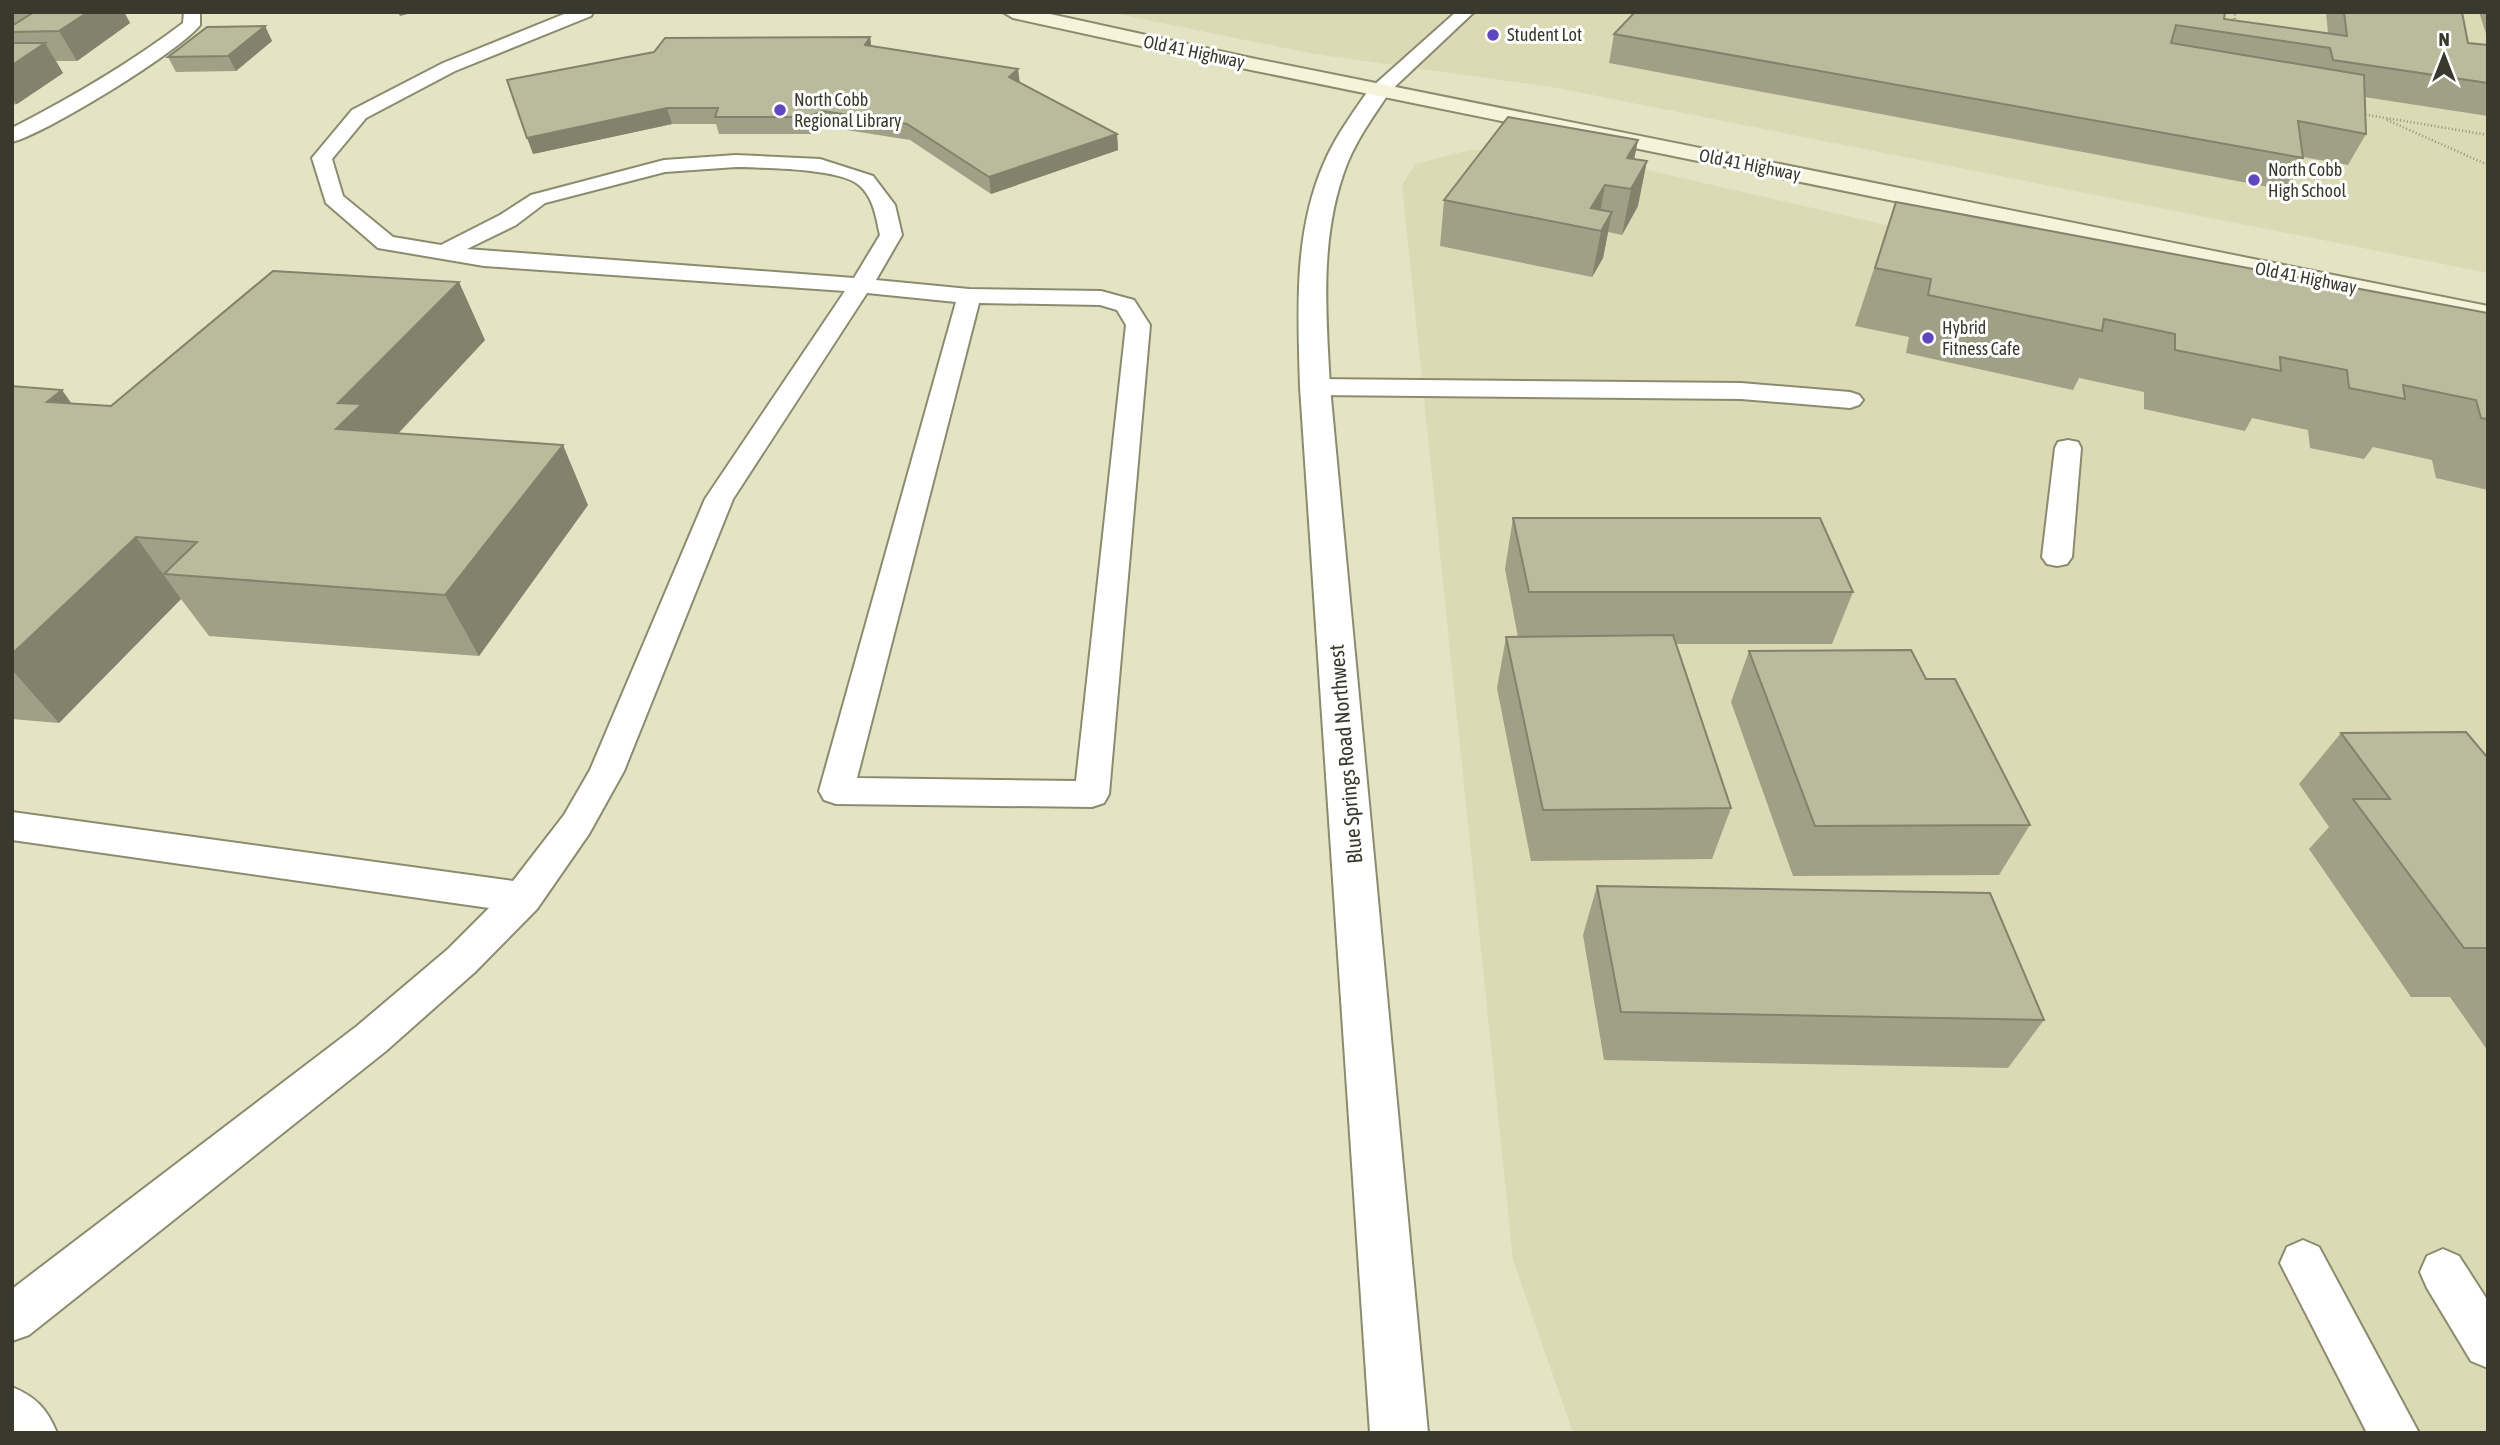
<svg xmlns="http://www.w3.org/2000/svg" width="2500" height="1445" font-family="'Asap Condensed',sans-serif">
<rect width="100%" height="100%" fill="#e4e4c5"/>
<g fill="#dbdab4">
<polygon points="1108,12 2488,12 2488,273 1552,87 1314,54"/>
<polygon points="1551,148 2453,355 2488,376 2488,1433 1573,1433 1513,1260 1402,185 1415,164 1469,150"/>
</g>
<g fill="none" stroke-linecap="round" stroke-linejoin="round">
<g stroke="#8b8b6f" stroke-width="4">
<g id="service">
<path d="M184,12h16v13c-21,27 -155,109 -188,117v-14c60,-31 117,-64 171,-105z"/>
<path d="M569,12h24l-2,4 -136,55 -89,47 -34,41 11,37 50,41 48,8 59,-30 31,-20 133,-35 72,-5 84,4 53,17 22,29 7,30 -26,45 93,9 132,2 33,9 16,25 -41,469 -5,9 -12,4 -256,-3 -12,-4 -5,-9 137,-489 -89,-9 -134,206 -109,272 -35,63 -52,75 -62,63 -89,79 -357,284 -17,6v-52l345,-263 91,-77 41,-41 -477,-68v-28l501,69 51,-66 26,-45 115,-271 140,-208 -361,-25 -106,-18 -52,-45 -14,-45 40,-48 91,-47zM736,167c28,1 103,1 123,18 15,13 17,33 21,50l-26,43 -387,-29 49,-24 29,-22 120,-31zM979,303l121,2 17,5 9,15 -50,456 -219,-3z"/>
<polygon points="1456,12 1474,12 1387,94 1373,94 1371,90 1373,86"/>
<polygon points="1315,379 1741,383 1850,392 1859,395 1863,400 1859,405 1850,408 1741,399 1315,395 1306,392 1302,387 1306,382"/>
<polygon points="2068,440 2078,442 2081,448 2072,557 2067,564 2057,566 2047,564 2042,557 2055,448 2058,442"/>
<polygon points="2303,1240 2319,1247 2419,1433 2367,1433 2280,1263 2287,1247"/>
<polygon points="2443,1249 2459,1256 2488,1301 2488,1368 2471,1361 2427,1288 2420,1272 2427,1256"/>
</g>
</g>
<g stroke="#8b8b6f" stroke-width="4">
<path id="minor" d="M12,1387c24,10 35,22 45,46h-45z"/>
</g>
<g stroke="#8b8b6f" stroke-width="4">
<path id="tertiary" d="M1380,84l8,1 3,5c-16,24 -33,47 -44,74 -28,72 -21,148 -17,223l98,1046h-58l-70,-1046c-2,-75 -7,-153 24,-224 12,-28 31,-53 48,-78z"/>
</g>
<g stroke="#8b8b6f" stroke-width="4">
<polygon id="secondary" points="1003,12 1041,12 1251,58 2488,306 2488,322 1251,70 1013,18"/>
</g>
<g stroke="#92927c" stroke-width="2.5" stroke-dasharray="1 2.5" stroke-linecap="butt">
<polyline points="2234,26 2235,12"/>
<polyline points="2362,114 2488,135"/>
<polyline points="2387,120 2488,165"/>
</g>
<use href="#service" fill="#fff" fill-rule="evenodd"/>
<use href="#minor" fill="#fff" fill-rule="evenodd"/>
<use href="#tertiary" fill="#fff" fill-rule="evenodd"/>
<use href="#secondary" fill="#f5f4da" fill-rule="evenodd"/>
</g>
<g fill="#a0a086">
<polygon points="12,12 124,12 130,23 77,61 56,61 63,73 17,104 12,105 12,26 14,25 12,25"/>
<polygon points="2326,12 2462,12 2468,43 2488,45 2488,116 2364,97 2366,134 2348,165 2303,157 2285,190 1609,63 1614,34 2224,19 2328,33"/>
<polygon points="2479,12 2488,12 2488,40"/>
<polygon points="265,26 272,41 236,71 176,72 168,57"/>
<polygon points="870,37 871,46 1018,69 1019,83 1117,134 1118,150 991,194 910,140 827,127 811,134 719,134 716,124 672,124 533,154"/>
<polygon points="1638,140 1634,159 1638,206 1622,235 1608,232 1603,258 1592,277 1440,246 1444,200"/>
<polygon points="1896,202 2488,313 2488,490 2436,478 2432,460 2373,447 2364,459 2310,448 2308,430 2252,418 2245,431 2144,409 2144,392 2079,378 2073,390 1906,353 1909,337 1855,326"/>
<polygon points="485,340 398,434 588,505 479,656 209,636 181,599 59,723 12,719 12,386 72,403 111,406"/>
<polygon points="1513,518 1853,592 1832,644 1676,644 1731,808 1712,859 1531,861 1497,688 1506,637 1518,637 1505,569"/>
<polygon points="1749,651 1926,679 2030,825 1999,875 1793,876 1731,702"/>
<polygon points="2341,733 2488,758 2488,1051 2450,997 2411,997 2309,849 2329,827 2299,784"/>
<polygon points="1597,886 2044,1020 2008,1068 1604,1060 1583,935"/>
</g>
<g fill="#82826d">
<polygon points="88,12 124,12 130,23 77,61 59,31"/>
<polygon points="398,12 415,12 400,16"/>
<polygon points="265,26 272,41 236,71 228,56"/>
<polygon points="870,37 872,52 865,45"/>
<polygon points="45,43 63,73 17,104 12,98 12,65"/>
<polygon points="1018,69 1020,84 1009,77"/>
<polygon points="667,108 672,124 533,154 527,138"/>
<polygon points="823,111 827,127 811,134 807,117"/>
<polygon points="1117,134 1118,150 991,194 989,177"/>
<polygon points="1638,140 1629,184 1627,158"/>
<polygon points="1647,161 1638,206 1622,235 1631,189"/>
<polygon points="1605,185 1597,230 1591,208"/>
<polygon points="1612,212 1603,258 1592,277 1601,231"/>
<polygon points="459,282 485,340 385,447 336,429 338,403"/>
<polygon points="62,390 105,450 47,402"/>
<polygon points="563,445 588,505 479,656 445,595"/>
<polygon points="136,537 181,599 59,723 12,670 12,654"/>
</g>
<g fill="#baba9c" stroke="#82826d" stroke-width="2">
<polygon points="34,12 88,12 59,31 12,32 12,26"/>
<polygon points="1635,12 2225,12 2224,19 2347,36 2344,12 2462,12 2468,43 2488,45 2488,83 2333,60 2330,48 2176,25 2171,43 2364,75 2366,134 2298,121 2303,158 1614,34"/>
<polygon points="265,26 228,56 168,57 207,27"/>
<polygon points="870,37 865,45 1018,69 1009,77 1117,134 989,177 907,124 823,111 807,117 715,117 718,108 667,108 527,138 507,80 654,52 665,38"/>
<polygon points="12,43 45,43 12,65"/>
<polygon points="1508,117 1638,140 1627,158 1647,161 1631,189 1605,185 1591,208 1612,212 1601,231 1444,200"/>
<polygon points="1896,202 2488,313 2488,419 2481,418 2476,400 2403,385 2405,399 2349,388 2347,370 2280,357 2281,371 2175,350 2175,334 2104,319 2102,331 1928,295 1931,279 1875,268"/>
<polygon points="273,271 459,282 338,403 362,404 336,429 563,445 445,595 164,574 197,542 136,537 12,654 12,386 62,390 47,402 111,406"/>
<polygon points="1513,518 1820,518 1853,592 1529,592"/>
<polygon points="1673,635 1731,808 1543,810 1506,637"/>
<polygon points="1911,650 1926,679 1955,679 2030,825 1815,826 1749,651"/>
<polygon points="2466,732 2488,758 2488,948 2464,948 2353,799 2390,799 2341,733"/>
<polygon points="1597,886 1990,893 2044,1020 1621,1012"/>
</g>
<g fill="#5f47c0" stroke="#fff" stroke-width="2.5">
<circle cx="1493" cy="35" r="7"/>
<circle cx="780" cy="110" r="7"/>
<circle cx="2254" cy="180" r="7"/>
<circle cx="1928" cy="338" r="7"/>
</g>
<g text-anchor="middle" stroke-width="6" stroke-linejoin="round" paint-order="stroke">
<g font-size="18" fill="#39392d" stroke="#fff" text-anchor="start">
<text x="1507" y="41">Student Lot</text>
<text x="794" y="106">North Cobb<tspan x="794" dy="21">Regional Library</tspan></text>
<text x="2268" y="176">North Cobb<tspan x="2268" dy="21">High School</tspan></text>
<text x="1942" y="334">Hybrid<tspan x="1942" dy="21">Fitness Cafe</tspan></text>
</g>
<g font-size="18" fill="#39392d" stroke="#fff">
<text transform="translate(1194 52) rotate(12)" y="6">Old 41 Highway</text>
<text transform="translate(1750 165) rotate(11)" y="6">Old 41 Highway</text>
<text transform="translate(2306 278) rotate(11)" y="6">Old 41 Highway</text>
</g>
<g font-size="21" fill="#39392d" stroke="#fff">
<text transform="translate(1346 754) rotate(-95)" y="7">Blue Springs Road Northwest</text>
</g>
</g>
<rect width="2500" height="1445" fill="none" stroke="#39392d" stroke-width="28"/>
<g transform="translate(2444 56)" stroke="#ffffff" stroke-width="5" paint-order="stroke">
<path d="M0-5L12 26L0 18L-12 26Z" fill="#39392d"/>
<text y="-10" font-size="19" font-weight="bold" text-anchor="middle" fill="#39392d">N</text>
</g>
</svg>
